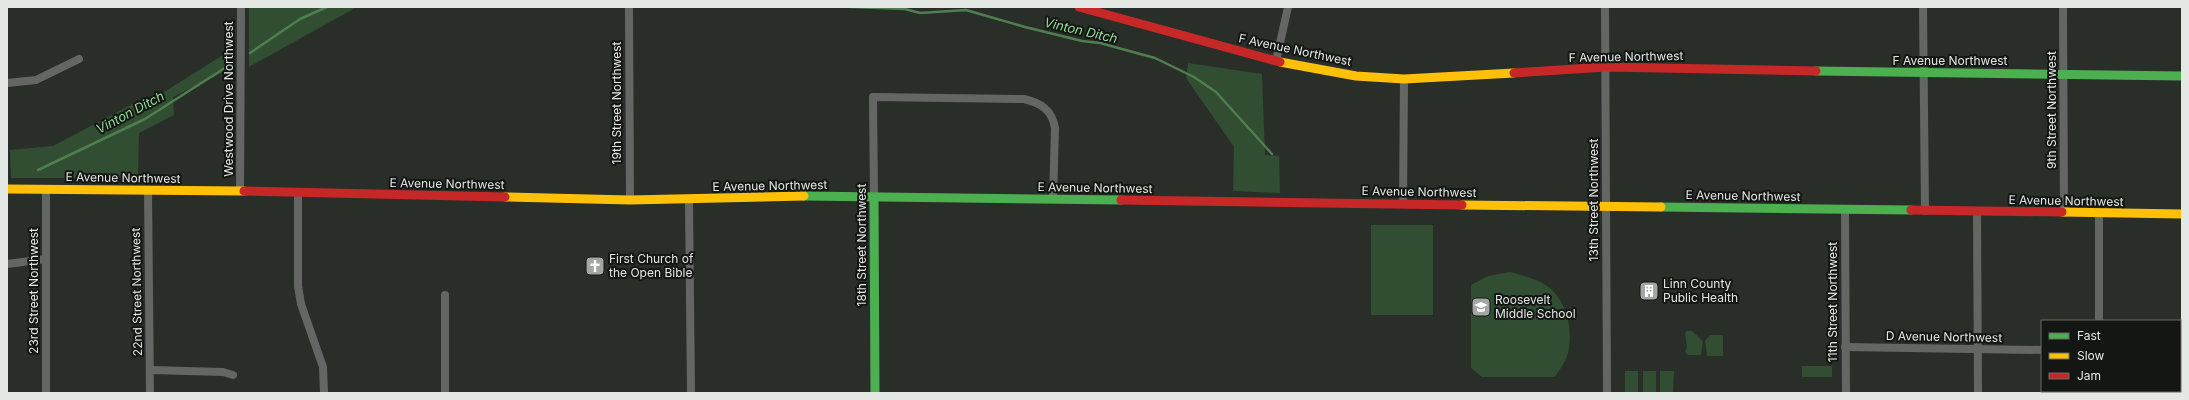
<svg xmlns="http://www.w3.org/2000/svg" width="2189" height="400" font-family="Inter,sans-serif">
<rect width="100%" height="100%" fill="#292e29"/>
<g fill="#314d32">
<polygon points="249,7 357,7 249,67"/>
<polygon points="229,51 228,70 173,97 174,115 139,133 138,178 11,178 10,150 53,146 138,101 139,108"/>
<polygon points="1188,63 1262,74 1265,155 1279,156 1280,193 1233,191 1234,147 1186,78"/>
<rect x="1371" y="225" width="62" height="90"/>
<path d="M1510,272c13,4 31,7 42,18 16,15 22,45 15,66 -2,7 -8,14 -12,21h-73l-11,-9v-83l17,-9z"/>
<polygon points="1687,331 1692,331 1703,341 1701,355 1688,355 1685,352 1687,346 1685,333"/>
<polygon points="1710,335 1723,335 1723,356 1707,356 1705,341"/>
<rect x="1802" y="366" width="30" height="11"/>
<rect x="1625" y="371" width="13" height="22"/>
<rect x="1643" y="371" width="13" height="22"/>
<polygon points="1660,371 1674,371 1673,393 1660,393"/>
</g>
<g fill="none" stroke-linecap="round" stroke-linejoin="round">
<g stroke="#4f7e51" stroke-width="2.5">
<polyline points="851,7 905,9 920,13 966,10 1025,27 1082,41 1100,43 1155,58 1194,77 1216,92 1272,154"/>
<polyline points="250,53 300,19 327,7"/>
<polyline points="38,170 145,119 228,66"/>
</g>
<g stroke="#646664" stroke-width="8">
<polyline points="629,7 630,200"/>
<polyline points="1605,7 1607,393"/>
<polyline points="1923,7 1925,211"/>
<polyline points="2063,7 2064,213"/>
<polyline points="1276,61 1288,7"/>
<polyline points="7,83 36,80 79,59"/>
<polyline points="46,189 46,393"/>
<polyline points="148,190 150,393"/>
<polyline points="240,191 241,7"/>
<polyline points="298,193 298,286 301,304 323,367 324,393"/>
<path d="M874,198l-1,-101 151,2c17,4 28,11 31,29l-2,71"/>
<polyline points="689,200 691,393"/>
<polyline points="1403,204 1404,79"/>
<polyline points="1845,210 1846,393"/>
<polyline points="1977,212 1978,393"/>
<polyline points="7,264 46,259"/>
<polyline points="445,295 445,393"/>
<polyline points="2099,321 2099,214"/>
<polyline points="1845,347 2042,350"/>
<polyline points="2180,352 2182,352"/>
<polyline points="150,370 223,372 233,375"/>
<polyline points="2099,391 2099,393"/>
</g>
<g stroke="#4caf50" stroke-width="9">
<polyline points="1816,71 2182,76"/>
<polyline points="804,196 1121,200"/>
<polyline points="874,198 875,393"/>
<polyline points="1661,207 1911,210"/>
</g>
<g stroke="#ffc107" stroke-width="9">
<polyline points="1280,62 1356,76 1404,79 1514,73"/>
<polyline points="7,189 244,191"/>
<polyline points="505,197 630,200 804,196"/>
<polyline points="1462,205 1661,207"/>
<polyline points="2062,212 2182,214"/>
</g>
<g stroke="#c62828" stroke-width="9">
<polyline points="1079,7 1280,62"/>
<polyline points="1514,73 1606,67 1816,71"/>
<polyline points="244,191 505,197"/>
<polyline points="1121,200 1462,205"/>
<polyline points="1911,210 2062,212"/>
</g>
</g>
<defs>
<g id="church-square" transform="scale(1)"><rect x="-9" y="-9" width="18" height="18" rx="4" fill="#a3a7a3" stroke="#131613"/><path d="M-1.2-6h2.4v3.5h3.3v2.4h-3.3V6h-2.4V-.1h-3.3v-2.4h3.3Z" fill="#fff"/></g>
<g id="building-square" transform="scale(1)"><rect x="-9" y="-9" width="18" height="18" rx="4" fill="#a3a7a3" stroke="#131613"/><path d="M-4-6H4V6H1V3H-1V6H-4ZM-2.5-4.3h1.7v1.8h-1.7ZM.8-4.3h1.7v1.8H.8ZM-2.5-1h1.7V.8h-1.7ZM.8-1h1.7V.8H.8Z" fill="#fff"/></g>
<g id="school-square" transform="scale(1)"><rect x="-9" y="-9" width="18" height="18" rx="4" fill="#a3a7a3" stroke="#131613"/><path d="M0-5L7-2L0 1L-7-2ZM-4 1L0 2.5L4 1V4Q0 6-4 4Z" fill="#fff"/></g>
</defs>
<g fill-rule="evenodd">
<use href="#church-square" x="595" y="266"/>
<use href="#building-square" x="1649" y="291"/>
<use href="#school-square" x="1481" y="307"/>
</g>
<g text-anchor="middle" stroke-width="4" stroke-linejoin="round" paint-order="stroke">
<g font-size="12" fill="#e4e8e4" stroke="#131613">
<text transform="translate(1295 50) rotate(12)" y="4">F Avenue Northwest</text>
<text transform="translate(1626 57) rotate(-1)" y="4">F Avenue Northwest</text>
<text x="1950" y="65">F Avenue Northwest</text>
<text transform="translate(229 99) rotate(-90)" y="4">Westwood Drive Northwest</text>
<text transform="translate(617 103) rotate(-90)" y="4">19th Street Northwest</text>
<text transform="translate(2052 110) rotate(-90)" y="4">9th Street Northwest</text>
<text transform="translate(123 178) rotate(1)" y="4">E Avenue Northwest</text>
<text transform="translate(447 184) rotate(1)" y="4">E Avenue Northwest</text>
<text transform="translate(770 186) rotate(-1)" y="4">E Avenue Northwest</text>
<text transform="translate(1095 188) rotate(1)" y="4">E Avenue Northwest</text>
<text transform="translate(1419 192) rotate(1)" y="4">E Avenue Northwest</text>
<text transform="translate(1743 196) rotate(1)" y="4">E Avenue Northwest</text>
<text transform="translate(1594 200) rotate(-90)" y="4">13th Street Northwest</text>
<text transform="translate(2066 201) rotate(1)" y="4">E Avenue Northwest</text>
<text transform="translate(862 245) rotate(-90)" y="4">18th Street Northwest</text>
<text transform="translate(34 291) rotate(-90)" y="4">23rd Street Northwest</text>
<text transform="translate(137 292) rotate(-91)" y="4">22nd Street Northwest</text>
<text transform="translate(1833 302) rotate(-90)" y="4">11th Street Northwest</text>
<text transform="translate(1944 337) rotate(1)" y="4">D Avenue Northwest</text>
</g>
<g font-size="12" fill="#e4e8e4" stroke="#131613" text-anchor="start">
<text x="609" y="263">First Church of<tspan x="609" dy="14">the Open Bible</tspan></text>
<text x="1663" y="288">Linn County<tspan x="1663" dy="14">Public Health</tspan></text>
<text x="1495" y="304">Roosevelt<tspan x="1495" dy="14">Middle School</tspan></text>
</g>
<g font-size="13" font-style="italic" fill="#93dc96" stroke="#131613">
<text transform="translate(1081 30) rotate(13)" y="5">Vinton Ditch</text>
<text transform="translate(130 112) rotate(-28)" y="5">Vinton Ditch</text>
</g>
</g>
<rect width="2189" height="400" fill="none" stroke="#e4e8e4" stroke-width="16"/>
<rect x="2041" y="320" width="140" height="72" fill="#131613" stroke="#676a67"/>
<rect x="2049" y="333" width="20" height="6" fill="#4caf50" stroke="#676a67"/>
<text x="2077" y="340" font-size="12" fill="#e4e8e4">Fast</text>
<rect x="2049" y="353" width="20" height="6" fill="#ffc107" stroke="#676a67"/>
<text x="2077" y="360" font-size="12" fill="#e4e8e4">Slow</text>
<rect x="2049" y="373" width="20" height="6" fill="#c62828" stroke="#676a67"/>
<text x="2077" y="380" font-size="12" fill="#e4e8e4">Jam</text>
</svg>
